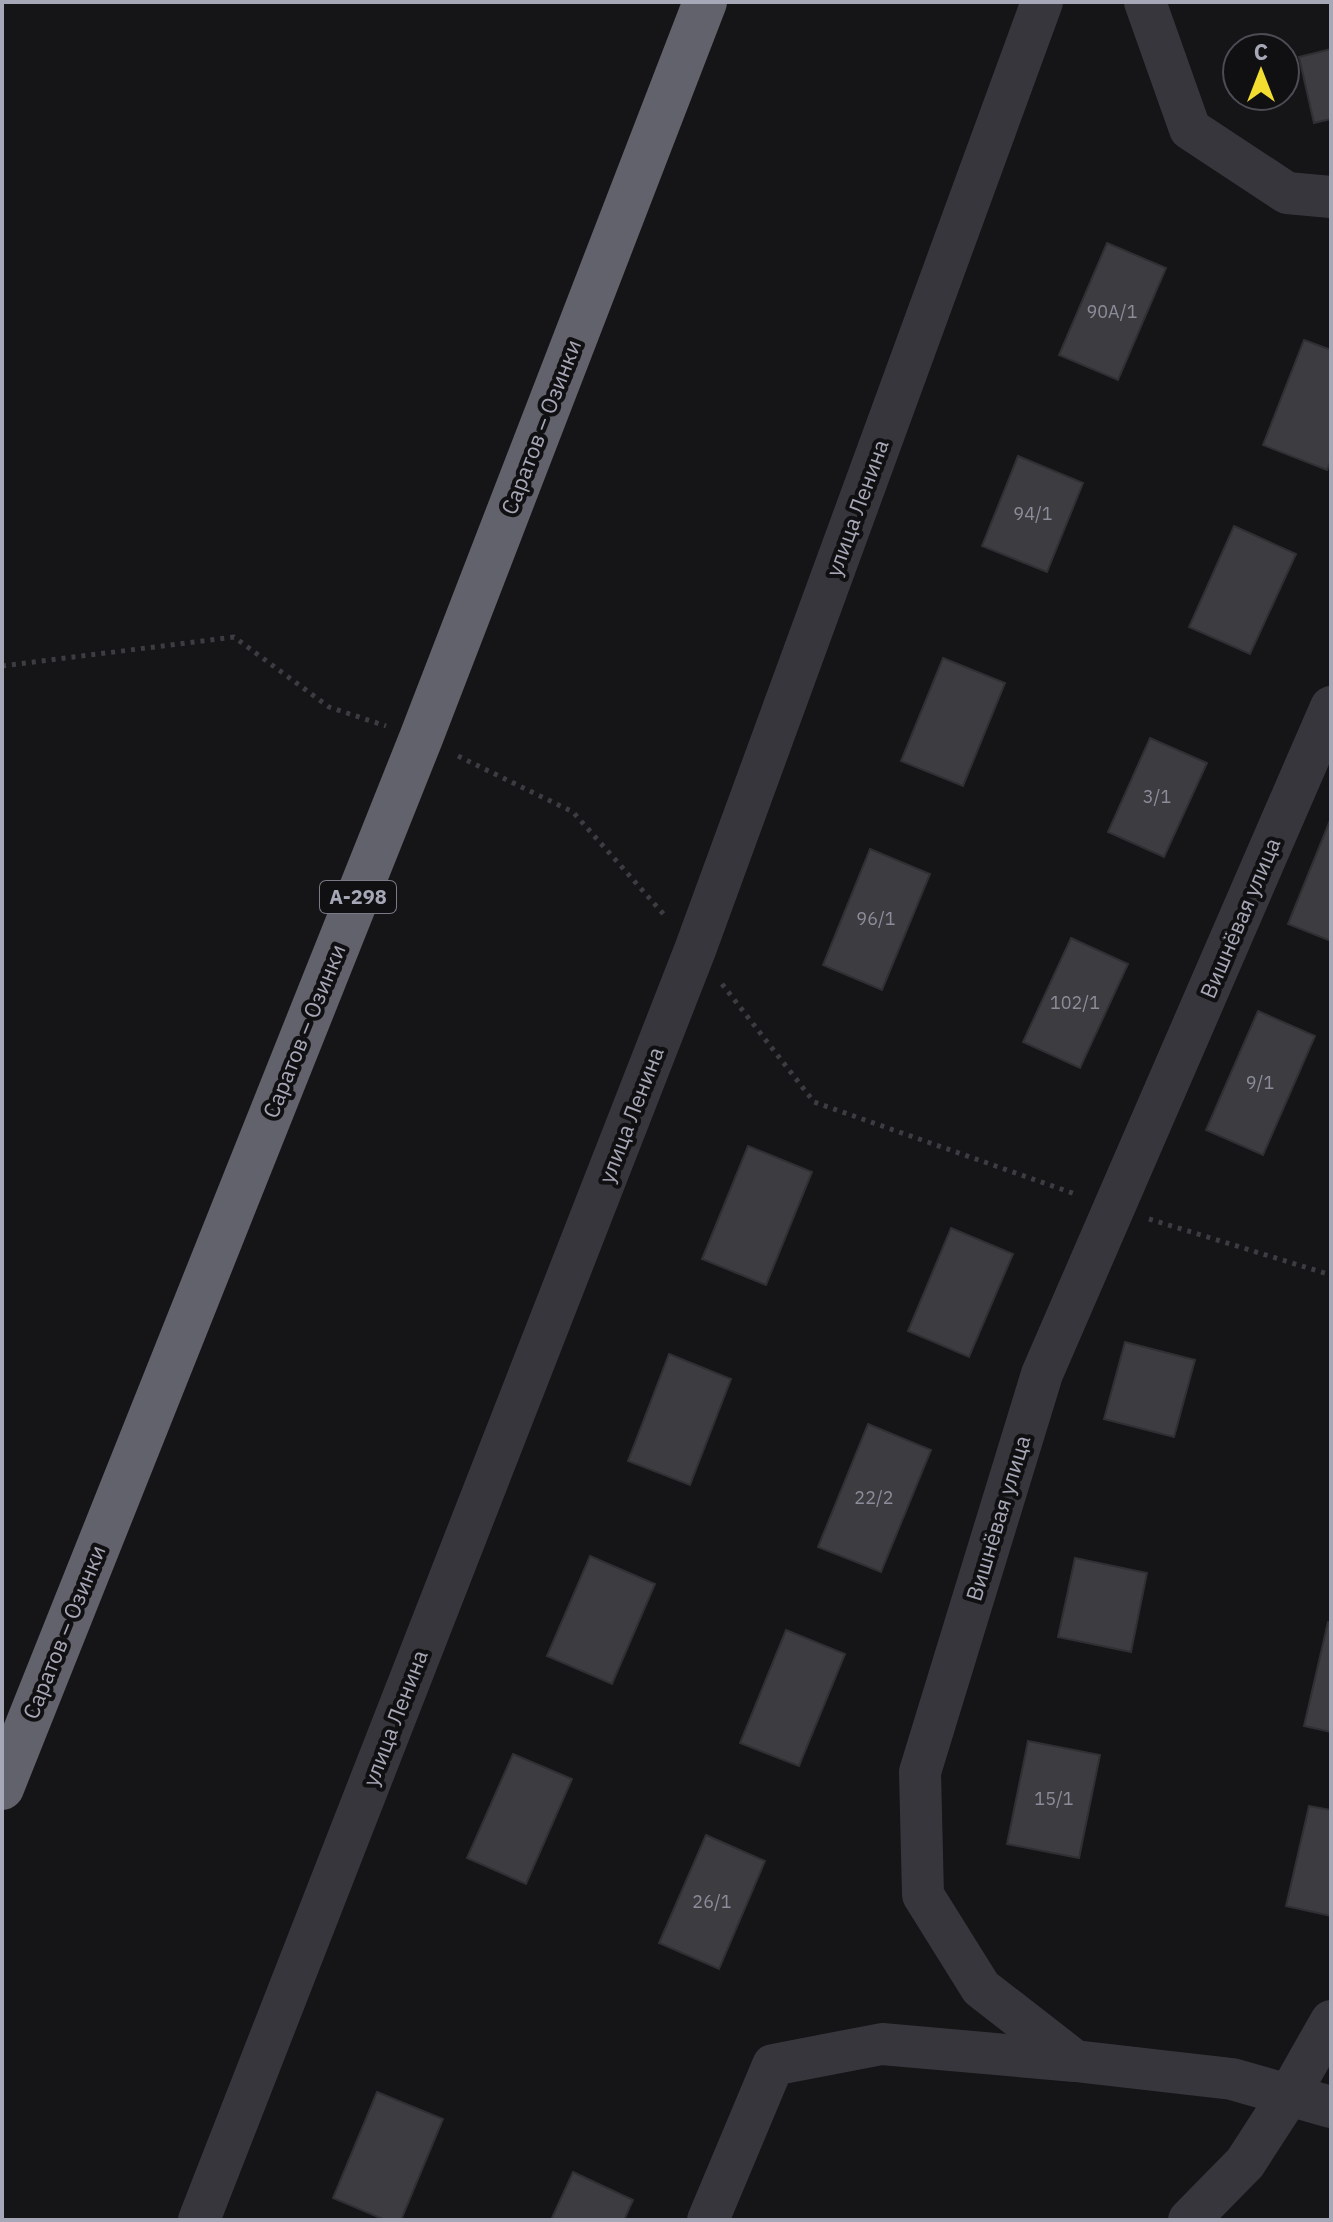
<svg xmlns="http://www.w3.org/2000/svg" width="1333" height="2222" font-family="'IBM Plex Sans',sans-serif">
<rect width="100%" height="100%" fill="#151517"/>
<g fill="#3d3c41" stroke="#302f33" stroke-width="2">
<polygon points="1331,49 1331,119 1314,123 1299,57"/>
<polygon points="1107,243 1166,268 1118,380 1059,355"/>
<polygon points="1304,340 1331,350 1331,460 1327,470 1263,445"/>
<polygon points="1018,456 1083,483 1047,572 982,546"/>
<polygon points="1234,526 1296,554 1250,654 1189,627"/>
<polygon points="943,658 1005,683 963,786 901,761"/>
<polygon points="1150,738 1207,763 1164,857 1108,832"/>
<polygon points="1331,818 1331,941 1288,924"/>
<polygon points="870,849 930,874 882,990 823,965"/>
<polygon points="1071,938 1128,964 1080,1068 1023,1042"/>
<polygon points="1258,1011 1315,1036 1263,1155 1206,1130"/>
<polygon points="748,1146 812,1172 766,1285 702,1259"/>
<polygon points="951,1228 1013,1254 969,1357 908,1331"/>
<polygon points="1125,1342 1195,1360 1174,1437 1104,1419"/>
<polygon points="669,1354 731,1379 690,1485 628,1461"/>
<polygon points="868,1424 931,1450 881,1572 818,1547"/>
<polygon points="590,1556 655,1584 612,1684 547,1656"/>
<polygon points="1075,1558 1147,1573 1131,1652 1058,1637"/>
<polygon points="1328,1622 1331,1623 1331,1732 1304,1726"/>
<polygon points="786,1630 845,1654 799,1766 740,1743"/>
<polygon points="1028,1741 1100,1755 1079,1858 1007,1844"/>
<polygon points="513,1754 572,1779 526,1884 467,1858"/>
<polygon points="1309,1806 1331,1810 1331,1916 1286,1906"/>
<polygon points="706,1835 765,1861 719,1969 659,1943"/>
<polygon points="377,2092 443,2119 401,2220 385,2220 333,2198"/>
<polygon points="573,2172 633,2200 624,2220 551,2220"/>
</g>
<g fill="none" stroke-linecap="round" stroke-linejoin="round">
<g stroke="#3c3c43" stroke-width="5" stroke-dasharray="4 6" stroke-linecap="butt">
<polyline points="2,666 234,637 329,707 386,726"/>
<polyline points="458,756 573,812 667,918"/>
<polyline points="722,984 814,1102 1078,1195"/>
<polyline points="1149,1219 1331,1275"/>
</g>
<g stroke="#36363c" stroke-width="42">
<polyline points="1145,2 1190,129 1287,193 1331,197"/>
<polyline points="1331,707 1042,1374 920,1772 923,1895 981,1988 1075,2061 1232,2079 1331,2107"/>
<polyline points="199,2220 695,950 1042,2"/>
<polyline points="708,2220 773,2065 882,2044 1075,2061"/>
<polyline points="1189,2220 1245,2163 1289,2095 1331,2021"/>
</g>
<polyline stroke="#62626d" stroke-width="44" points="2,1788 421,738 705,2"/>
</g>
<g text-anchor="middle" stroke-width="8" stroke-linejoin="round" paint-order="stroke">
<g font-size="18" fill="#8c8d9a">
<text x="1112" y="318">90А/1</text>
<text x="1033" y="520">94/1</text>
<text x="1157" y="803">3/1</text>
<text x="876" y="925">96/1</text>
<text x="1075" y="1009">102/1</text>
<text x="1260" y="1089">9/1</text>
<text x="874" y="1504">22/2</text>
<text x="1054" y="1805">15/1</text>
<text x="712" y="1908">26/1</text>
</g>
<rect fill="#101012" stroke="#7a7a86" stroke-width="2" x="320" y="881" width="76" height="32" rx="6"/>
<g font-size="20" font-weight="bold" fill="#a7a8b7">
<text x="358" y="904">А-298</text>
</g>
<g font-size="22" fill="#a7a8b7" stroke="#101012">
<text transform="translate(541 427) rotate(-69)" y="8">Саратов – Озинки</text>
<text transform="translate(857 508) rotate(-70)" y="8">улица Ленина</text>
<text transform="translate(1240 918) rotate(-67)" y="8">Вишнёвая улица</text>
<text transform="translate(304 1031) rotate(-68)" y="8">Саратов – Озинки</text>
<text transform="translate(631 1115) rotate(-69)" y="8">улица Ленина</text>
<text transform="translate(998 1518) rotate(-73)" y="8">Вишнёвая улица</text>
<text transform="translate(64 1632) rotate(-68)" y="8">Саратов – Озинки</text>
<text transform="translate(395 1718) rotate(-69)" y="8">улица Ленина</text>
</g>
</g>
<rect width="1333" height="2222" fill="none" stroke="#a7a8b7" stroke-width="8"/>
<g transform="translate(1261 72)"><circle r="38" fill="#101012" stroke="#4c4d54" stroke-width="2"/>
<path d="M0-6L14 30L0 20L-14 30Z" fill="#f3dd31"/>
<text y="-12" font-size="22" font-weight="bold" text-anchor="middle" fill="#a7a8b7">С</text>
</g>
</svg>
